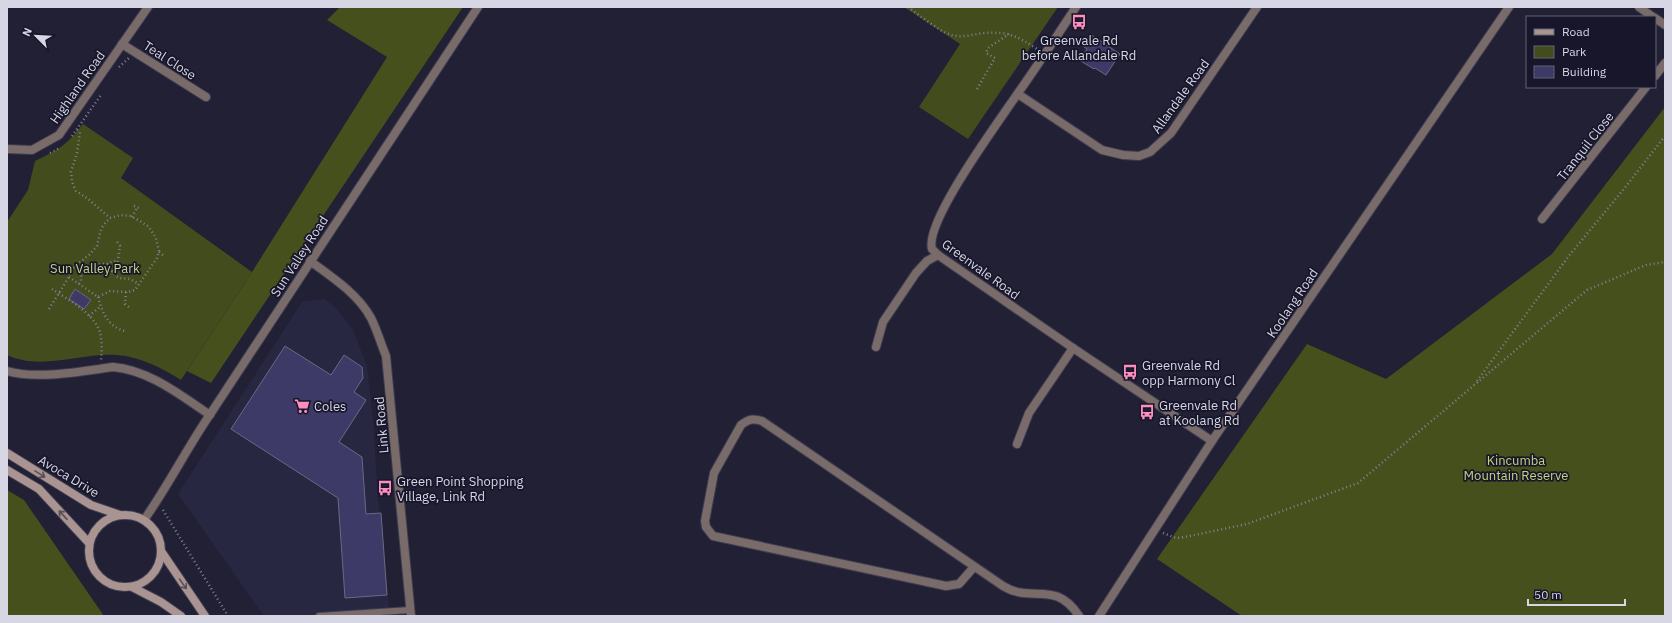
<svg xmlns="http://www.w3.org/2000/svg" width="1672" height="623" font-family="'IBM Plex Sans',sans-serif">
<rect width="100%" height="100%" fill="#212034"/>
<polygon fill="#282742" points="325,299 336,308 353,330 367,366 373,420 378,498 390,616 264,616 178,494 302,302"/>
<g fill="#424c1c">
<polygon points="904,7 1058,7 968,139 919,107 960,44"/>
<path d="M83,124l50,34 -12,20 131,94 -71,108c-19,-12 -42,-24 -65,-25 -36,-2 -75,16 -109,0v-133l21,-32 7,-29c23,-11 32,-16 48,-37z"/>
</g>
<g fill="#45501c">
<polygon points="340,7 463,7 211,383 187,371 252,272 387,57 327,20"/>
<polygon points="1665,107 1665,616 1242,616 1157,559 1307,344 1386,379 1552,254"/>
<polygon points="7,490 24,500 104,616 7,616"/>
</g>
<g fill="#3d3a67" stroke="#6a6a82">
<polygon points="1090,34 1120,54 1106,75 1095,68 1094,69 1079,60 1087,49 1083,46"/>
<polygon points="75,289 91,300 84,309 69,299"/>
<polygon points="285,346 331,375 344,355 362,367 363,378 354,392 366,400 339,442 362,457 366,514 381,513 387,595 345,598 338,498 231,429"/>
</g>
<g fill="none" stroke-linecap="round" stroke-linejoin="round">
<g stroke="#3e3d50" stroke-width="8">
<polyline id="service" points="319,616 410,610"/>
</g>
<g stroke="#3e3d50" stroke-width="10">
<g id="minor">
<path d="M1076,7c-19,29 -38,58 -58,86 -18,27 -94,129 -86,156l6,6 135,93 139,93"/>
<polyline points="1639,7 1653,17"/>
<polyline points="1655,18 1665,25"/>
<polyline points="122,44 206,97"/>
<polyline points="1655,76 1665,63"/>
<polyline points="1018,94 1102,150 1123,155 1139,156 1150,152 1171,133 1257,7"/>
<polyline points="7,149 32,150 59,135 148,7"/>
<polyline points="1542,219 1646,87"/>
<polyline points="876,347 883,322 916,273 927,261 938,255"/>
<polyline points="1017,444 1029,413 1073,348"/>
<path d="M974,567l-15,17 -13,2 -233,-50 -7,-9 -1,-6 9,-48 27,-48c8,-6 12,-7 21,-4l241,165c29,18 52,-7 76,30"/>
<polyline points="1099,616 1212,441 1509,7"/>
</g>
</g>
<g stroke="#3e3d50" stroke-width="10">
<g id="tertiary">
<path d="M310,261c22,16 48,33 61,57 6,12 10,26 15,38l25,260"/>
<path d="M7,371c29,9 76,0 106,-4 36,3 67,28 97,48"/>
<path d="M144,520c24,-34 43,-72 67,-107 89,-135 178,-271 267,-406"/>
</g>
</g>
<g stroke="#3e3d50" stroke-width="10">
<g id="secondary">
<polyline points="7,453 91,505 120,515"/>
<polyline points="7,470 39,489 89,543"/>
<circle cx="125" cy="551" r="36"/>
<polyline points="161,551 205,616"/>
<polyline points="132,587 161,602 181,616"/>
</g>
</g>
<g stroke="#828293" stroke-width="2.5" stroke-dasharray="1 3" stroke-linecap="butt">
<path d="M908,7c10,7 31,24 41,27 12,5 24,0 36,-1 23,-2 34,4 52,16"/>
<polyline points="119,67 129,58"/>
<polyline points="977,89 995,58 986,53 988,48 1009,34"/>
<polyline points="77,130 80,132 77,153 71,172 72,182 76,191 87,198 110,218"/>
<polyline points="72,136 101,95"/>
<polyline points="50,153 60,148"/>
<polyline points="134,206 141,209"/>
<polyline points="132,217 137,208"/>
<polyline points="159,252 164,256"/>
<polyline points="107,264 113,261 118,261"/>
<polyline points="76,265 81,272 81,281 79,284"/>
<polyline points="112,272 117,266 120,246 116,240"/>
<polyline points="81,273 100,264 107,264 115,275 119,278 130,279 139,284"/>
<path d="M52,289c16,11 41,23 48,43 2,9 2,19 1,28"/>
<polyline points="126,292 125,304 130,308"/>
<path d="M98,297c4,15 10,30 27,34"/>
<polyline points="49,309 69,277 73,268 89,255 97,246 101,229 106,222 110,218 121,215 130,216 140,221 149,227 156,238 159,251 157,258 135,290 128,292 110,291 98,297 69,277"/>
<polyline points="89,316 101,306"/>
<polyline points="1477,381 1568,257 1627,185 1665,136"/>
<polyline points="163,510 228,616"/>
<polyline points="1163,533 1176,538 1185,537 1247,524 1358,483 1587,290 1646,265 1665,262"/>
</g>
<use href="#service" stroke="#796b69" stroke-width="6"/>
<use href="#minor" stroke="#796b69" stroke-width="8"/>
<use href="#tertiary" stroke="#796b69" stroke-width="8"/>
<use href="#secondary" stroke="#aa9492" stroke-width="8"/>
</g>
<defs><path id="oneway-shaft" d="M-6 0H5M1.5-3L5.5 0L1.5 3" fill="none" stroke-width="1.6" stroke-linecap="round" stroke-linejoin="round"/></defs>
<g stroke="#5a4f59">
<use href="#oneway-shaft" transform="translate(40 474) rotate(32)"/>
<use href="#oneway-shaft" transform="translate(63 515) rotate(-133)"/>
<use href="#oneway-shaft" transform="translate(183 584) rotate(55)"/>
</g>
<defs>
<g id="bus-bare" transform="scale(1.2)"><path d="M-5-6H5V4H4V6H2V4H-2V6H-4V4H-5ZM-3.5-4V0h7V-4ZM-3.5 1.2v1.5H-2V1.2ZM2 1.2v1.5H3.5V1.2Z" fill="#fe8ebd" stroke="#18162a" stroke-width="2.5" paint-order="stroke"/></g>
<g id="supermarket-bare" transform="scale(1.2)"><path d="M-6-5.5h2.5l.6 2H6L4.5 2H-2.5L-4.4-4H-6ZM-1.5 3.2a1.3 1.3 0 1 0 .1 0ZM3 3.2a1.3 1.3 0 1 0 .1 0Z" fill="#fe8ebd" stroke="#18162a" stroke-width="2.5" paint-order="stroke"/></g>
</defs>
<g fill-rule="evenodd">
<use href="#bus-bare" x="1079" y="22"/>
<use href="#bus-bare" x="1130" y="372"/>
<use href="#supermarket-bare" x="302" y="406"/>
<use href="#bus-bare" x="1147" y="412"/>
<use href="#bus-bare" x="385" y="488"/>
</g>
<g text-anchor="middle" stroke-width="3.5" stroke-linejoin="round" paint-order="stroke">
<g font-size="13" fill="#d6d6e5" stroke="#18162a" text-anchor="start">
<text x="1079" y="45" text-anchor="middle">Greenvale Rd<tspan x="1079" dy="15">before Allandale Rd</tspan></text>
<text x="1142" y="370">Greenvale Rd<tspan x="1142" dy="15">opp Harmony Cl</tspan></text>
<text x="1159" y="410">Greenvale Rd<tspan x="1159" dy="15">at Koolang Rd</tspan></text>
<text x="314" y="411">Coles</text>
<text x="397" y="486">Green Point Shopping<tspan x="397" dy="15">Village, Link Rd</tspan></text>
</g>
<g font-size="13" fill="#d6d6e5" stroke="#18162a">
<text transform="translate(170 60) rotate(33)" y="5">Teal Close</text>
<text transform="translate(77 87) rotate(-55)" y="5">Highland Road</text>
<text transform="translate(1180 96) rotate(-54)" y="5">Allandale Road</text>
<text transform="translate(1585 146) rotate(-52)" y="5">Tranquil Close</text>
<text transform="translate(299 256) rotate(-57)" y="5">Sun Valley Road</text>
<text transform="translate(981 269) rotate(36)" y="5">Greenvale Road</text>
<text transform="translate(1292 303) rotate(-56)" y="5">Koolang Road</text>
<text transform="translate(381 425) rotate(-95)" y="5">Link Road</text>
<text transform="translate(69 476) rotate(31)" y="5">Avoca Drive</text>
</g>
<g font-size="13" fill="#c1d484" stroke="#18162a">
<text x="95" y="273">Sun Valley Park</text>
<text x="1516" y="465">Kincumba<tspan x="1516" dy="15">Mountain Reserve</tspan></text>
</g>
</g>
<rect width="1672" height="623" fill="none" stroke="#d6d6e5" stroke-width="16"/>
<rect x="1526" y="16" width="130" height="72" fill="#18162a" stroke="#646375"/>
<rect x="1534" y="29" width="20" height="6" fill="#aa9492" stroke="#646375"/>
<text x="1562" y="36" font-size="12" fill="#d6d6e5">Road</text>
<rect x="1534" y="46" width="20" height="12" fill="#424c1c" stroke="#646375"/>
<text x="1562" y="56" font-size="12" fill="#d6d6e5">Park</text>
<rect x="1534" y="66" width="20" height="12" fill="#3d3a67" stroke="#646375"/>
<text x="1562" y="76" font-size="12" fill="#d6d6e5">Building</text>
<g transform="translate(36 36) rotate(294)" stroke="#18162a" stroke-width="3" paint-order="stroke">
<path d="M0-3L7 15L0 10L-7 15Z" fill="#d6d6e5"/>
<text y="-6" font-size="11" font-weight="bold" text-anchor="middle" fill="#d6d6e5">N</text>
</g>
<path d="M1528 599v6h97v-6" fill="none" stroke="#d6d6e5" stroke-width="2"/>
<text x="1534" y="599" font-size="12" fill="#d6d6e5" stroke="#18162a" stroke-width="3" paint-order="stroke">50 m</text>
</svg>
